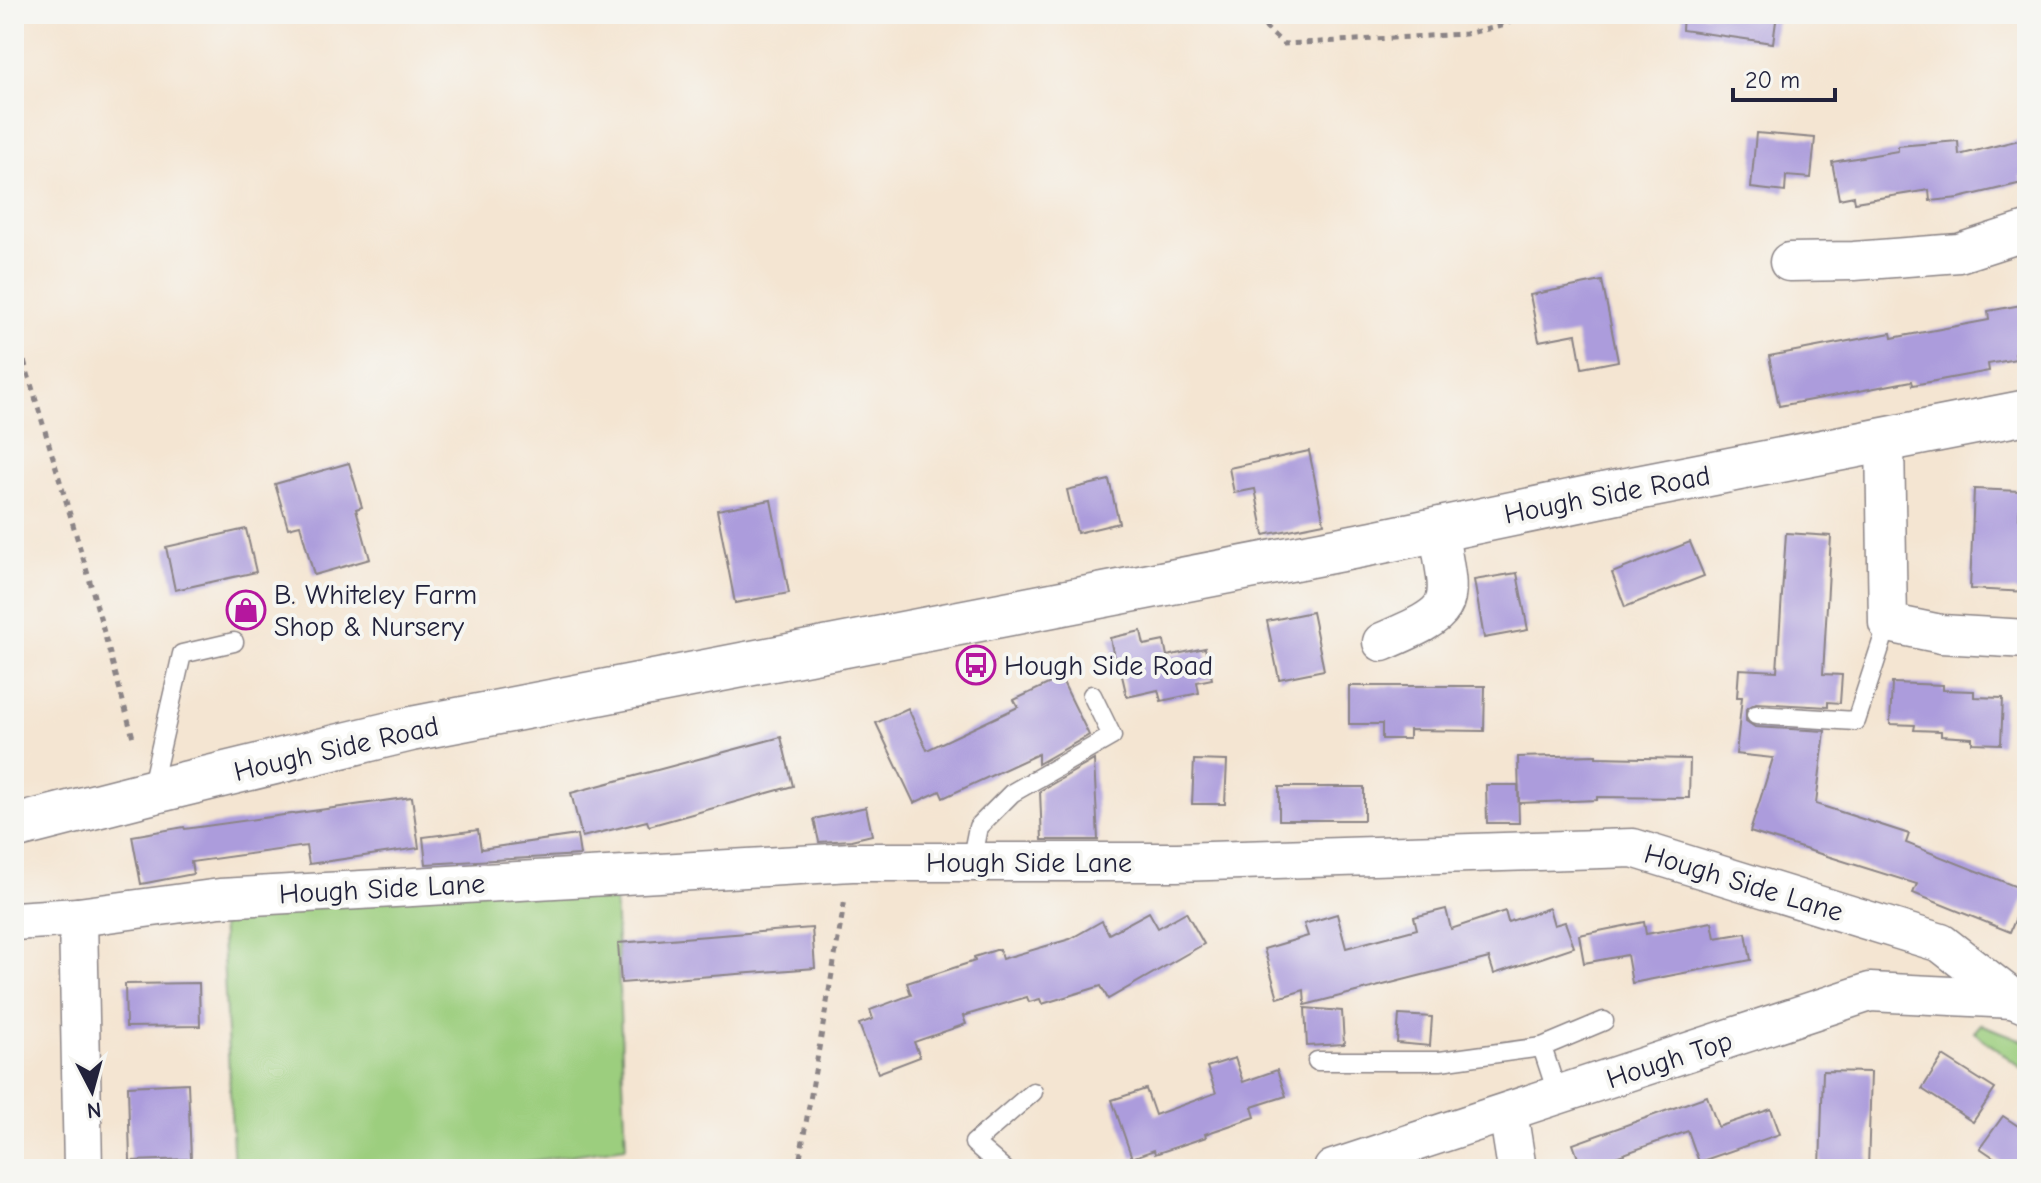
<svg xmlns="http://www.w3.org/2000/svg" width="2041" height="1183" font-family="'Comic Neue',sans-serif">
<rect width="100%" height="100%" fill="#f6f6f2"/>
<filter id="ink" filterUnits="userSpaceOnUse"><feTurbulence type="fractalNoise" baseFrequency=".0125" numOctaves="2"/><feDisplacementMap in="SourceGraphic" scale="16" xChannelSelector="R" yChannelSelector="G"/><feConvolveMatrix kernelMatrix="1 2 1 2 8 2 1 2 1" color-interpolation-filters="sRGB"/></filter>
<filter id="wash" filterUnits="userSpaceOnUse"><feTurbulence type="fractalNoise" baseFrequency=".006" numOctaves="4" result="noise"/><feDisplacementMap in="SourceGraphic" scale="32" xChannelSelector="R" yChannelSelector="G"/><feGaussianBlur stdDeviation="1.8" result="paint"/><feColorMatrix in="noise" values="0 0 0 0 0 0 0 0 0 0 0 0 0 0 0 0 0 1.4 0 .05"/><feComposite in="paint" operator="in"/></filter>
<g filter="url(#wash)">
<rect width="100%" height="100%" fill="#f4e5d2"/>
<g fill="#9cce7e" stroke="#5f785c" stroke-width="2">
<polygon points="614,874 626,1147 477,1169 234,1169 220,898"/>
<polygon points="1981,1024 2027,1042 2027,1072 1974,1032"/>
</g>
<g id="blocks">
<g fill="#ac9cdc">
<polygon points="1683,14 1777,14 1773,43 1682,30"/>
<polygon points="1756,133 1815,138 1811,178 1786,176 1785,192 1751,188"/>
<polygon points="2027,138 2027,174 2020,176 2022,183 1959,198 1930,201 1929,190 1855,202 1854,196 1839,199 1832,162 1898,151 1898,146 1958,141 1959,155"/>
<polygon points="1602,281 1618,361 1582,368 1576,334 1539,341 1530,295"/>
<polygon points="2027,304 2027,351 2015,353 2016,359 1988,364 1989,371 1913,385 1912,381 1779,406 1769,356 1891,333 1892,338 1989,320 1988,311"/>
<polygon points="1309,451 1324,523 1264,535 1255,489 1234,493 1229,468"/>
<polygon points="349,463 362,507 356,509 370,559 314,575 300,525 288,528 275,484"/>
<polygon points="1109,480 1119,523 1077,533 1067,490"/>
<polygon points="1974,489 2020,491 2019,518 2027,518 2027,592 1970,589"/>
<polygon points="771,500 789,593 735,603 717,510"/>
<polygon points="246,529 256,572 175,590 166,547"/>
<polygon points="1786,533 1831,536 1823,674 1842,675 1840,703 1828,702 1828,707 1756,703 1746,709 1746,721 1755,727 1825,731 1816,804 1909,834 1906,843 2027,891 2010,932 1913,893 1917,884 1750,832 1773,758 1736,754 1742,697 1737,697 1739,669 1777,671"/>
<polygon points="1690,542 1704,576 1625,607 1612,573"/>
<polygon points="1517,573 1528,630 1484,638 1474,580"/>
<polygon points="1312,612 1324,670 1279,679 1267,621"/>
<polygon points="1141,631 1144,645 1164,641 1167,656 1205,648 1212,679 1197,682 1199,693 1161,701 1158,690 1127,697 1120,667 1116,668 1110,638"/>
<polygon points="1061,678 1089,735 1038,764 1038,754 943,798 940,791 914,803 876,723 908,708 927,750 1018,707 1014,700"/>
<polygon points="1892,683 1943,685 1943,690 1974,691 1974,697 2003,698 2001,744 1972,743 1972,738 1941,736 1941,731 1914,730 1915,725 1890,724"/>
<polygon points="1349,686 1485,686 1484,731 1409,730 1409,739 1382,739 1382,724 1349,724"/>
<polygon points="781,737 793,786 649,826 647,821 582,837 571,793"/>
<polygon points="1596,755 1596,757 1690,759 1689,798 1597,797 1597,800 1519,803 1518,757"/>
<polygon points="1094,760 1098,840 1042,840 1040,791"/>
<polygon points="1194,760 1227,761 1225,804 1192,804"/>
<polygon points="1486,785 1518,785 1519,823 1487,823"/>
<rect x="1279" y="787" width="85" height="33"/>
<polygon points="412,797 419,848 309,864 306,846 191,862 193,874 141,884 132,836 184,827 185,829"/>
<polygon points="866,807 872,835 851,840 819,842 814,819"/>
<polygon points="478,830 481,849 577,835 580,855 426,864 423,837"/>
<polygon points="1549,908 1554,925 1565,922 1574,947 1494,974 1489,958 1305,1005 1304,990 1278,998 1264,949 1308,936 1304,924 1337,914 1346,948 1417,929 1414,917 1446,909 1451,929 1505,911 1508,922"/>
<polygon points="1149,912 1158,928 1186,912 1204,944 1108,999 1101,986 1042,1004 1040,999 1029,1002 1027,997 963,1016 966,1024 914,1042 920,1057 878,1073 859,1024 873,1019 870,1010 911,995 907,983 975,961 974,957 999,949 1002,959 1070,939 1102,921 1109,934"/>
<polygon points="1644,922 1646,934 1712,922 1715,938 1746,933 1751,960 1632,983 1627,955 1584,963 1579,935"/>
<polygon points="812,928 815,968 621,983 618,943"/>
<polygon points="199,983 200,1026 126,1027 125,984"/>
<polygon points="1305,1008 1342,1011 1344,1044 1307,1046"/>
<polygon points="1399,1015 1432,1017 1430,1046 1397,1043"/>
<polygon points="1943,1056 1995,1089 1973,1122 1922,1089"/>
<polygon points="1235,1058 1243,1082 1277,1070 1286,1096 1252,1107 1255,1117 1205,1134 1206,1137 1155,1154 1154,1150 1132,1158 1112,1100 1146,1089 1155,1115 1216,1093 1207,1067"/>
<polygon points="1823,1071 1871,1072 1868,1169 1820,1169"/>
<polygon points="188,1083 191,1159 130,1161 128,1086"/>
<polygon points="1707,1096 1718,1127 1771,1109 1780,1134 1699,1162 1688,1131 1582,1169 1573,1144"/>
<polygon points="2003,1116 2027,1132 2027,1169 2011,1169 1980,1148"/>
</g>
</g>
</g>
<g filter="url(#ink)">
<use href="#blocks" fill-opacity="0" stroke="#8b8486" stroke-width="2"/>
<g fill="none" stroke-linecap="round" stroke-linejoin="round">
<g stroke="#8b8486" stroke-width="21">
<g id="service">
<polyline points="1756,715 1856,721 1888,623"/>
<polyline points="151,790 182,654 234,642"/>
<polyline points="971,862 978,827 1012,793 1112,736 1092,695"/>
<polyline points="1542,1047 1558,1096"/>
<polyline points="1317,1061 1440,1061 1542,1047 1604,1021"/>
<polyline points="1004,1169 974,1143 1033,1092"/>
</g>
</g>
<g stroke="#8b8486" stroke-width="41">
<g id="minor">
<polyline points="1789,262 1854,261 1959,253 2027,231"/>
<polyline points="1885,440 1888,623 1941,634 2027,639"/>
<path d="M1382,642c77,-33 70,-33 56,-113"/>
<polyline points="78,917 83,1169"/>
<polyline points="14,921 78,917 220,898 852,862 1177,862 1633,848 1941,943 2013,999 2027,1005"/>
<polyline points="1508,1112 1517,1169"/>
<polyline points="1333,1169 1870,992 2013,999"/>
</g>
</g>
<g stroke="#8b8486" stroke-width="47">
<polyline id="secondary" points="14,827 151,792 411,729 1373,543 1627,490 2027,412"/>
</g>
<g stroke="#8b8486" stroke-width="5" stroke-dasharray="6 6" stroke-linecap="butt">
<polyline points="1264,14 1266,28 1284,44 1465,34 1506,25 1518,14"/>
<polyline points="14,327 89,578 134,741"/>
<polyline points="798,1169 845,899"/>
</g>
<use href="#service" stroke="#fff" stroke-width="18"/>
<use href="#minor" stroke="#fff" stroke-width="38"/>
<use href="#secondary" stroke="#fff" stroke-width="44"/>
</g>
</g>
<defs>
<g id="shop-ring" transform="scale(2)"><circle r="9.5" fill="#f6f6f2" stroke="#b5179e" stroke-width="1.5"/><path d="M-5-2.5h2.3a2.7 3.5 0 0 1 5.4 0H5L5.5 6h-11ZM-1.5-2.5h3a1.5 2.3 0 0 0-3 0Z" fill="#b5179e"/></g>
<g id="bus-ring" transform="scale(2)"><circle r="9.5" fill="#f6f6f2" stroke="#b5179e" stroke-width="1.5"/><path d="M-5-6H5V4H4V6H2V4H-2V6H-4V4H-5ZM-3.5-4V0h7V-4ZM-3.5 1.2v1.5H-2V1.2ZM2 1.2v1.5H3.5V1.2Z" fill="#b5179e"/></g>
</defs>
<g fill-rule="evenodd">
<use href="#shop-ring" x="246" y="610"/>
<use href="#bus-ring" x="976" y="665"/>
</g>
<g text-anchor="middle" stroke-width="8" stroke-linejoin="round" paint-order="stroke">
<g font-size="28" fill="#22223b" stroke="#f6f6f2">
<text transform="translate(1607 494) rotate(-11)" y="10">Hough Side Road</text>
<text transform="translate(336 748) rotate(-13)" y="10">Hough Side Road</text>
<text x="1029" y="872">Hough Side Lane</text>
<text transform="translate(1744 882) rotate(17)" y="10">Hough Side Lane</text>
<text transform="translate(382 888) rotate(-3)" y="10">Hough Side Lane</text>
<text transform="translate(1669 1059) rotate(-18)" y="10">Hough Top</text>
</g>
<g font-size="28" fill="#22223b" stroke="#f6f6f2" text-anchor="start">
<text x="274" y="604">B. Whiteley Farm<tspan x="274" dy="32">Shop &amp; Nursery</tspan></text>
<text x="1004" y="675">Hough Side Road</text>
</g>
</g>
<rect width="2041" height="1183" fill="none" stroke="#f6f6f2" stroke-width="48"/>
<g transform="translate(92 1091) rotate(174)" stroke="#f6f6f2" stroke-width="6" paint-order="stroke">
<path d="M0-6L14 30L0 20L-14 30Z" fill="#22223b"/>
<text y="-12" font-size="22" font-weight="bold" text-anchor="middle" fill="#22223b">N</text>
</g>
<path d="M1733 88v12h102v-12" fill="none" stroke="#22223b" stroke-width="4"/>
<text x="1745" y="88" font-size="24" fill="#22223b" stroke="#f6f6f2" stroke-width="6" paint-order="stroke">20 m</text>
</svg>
